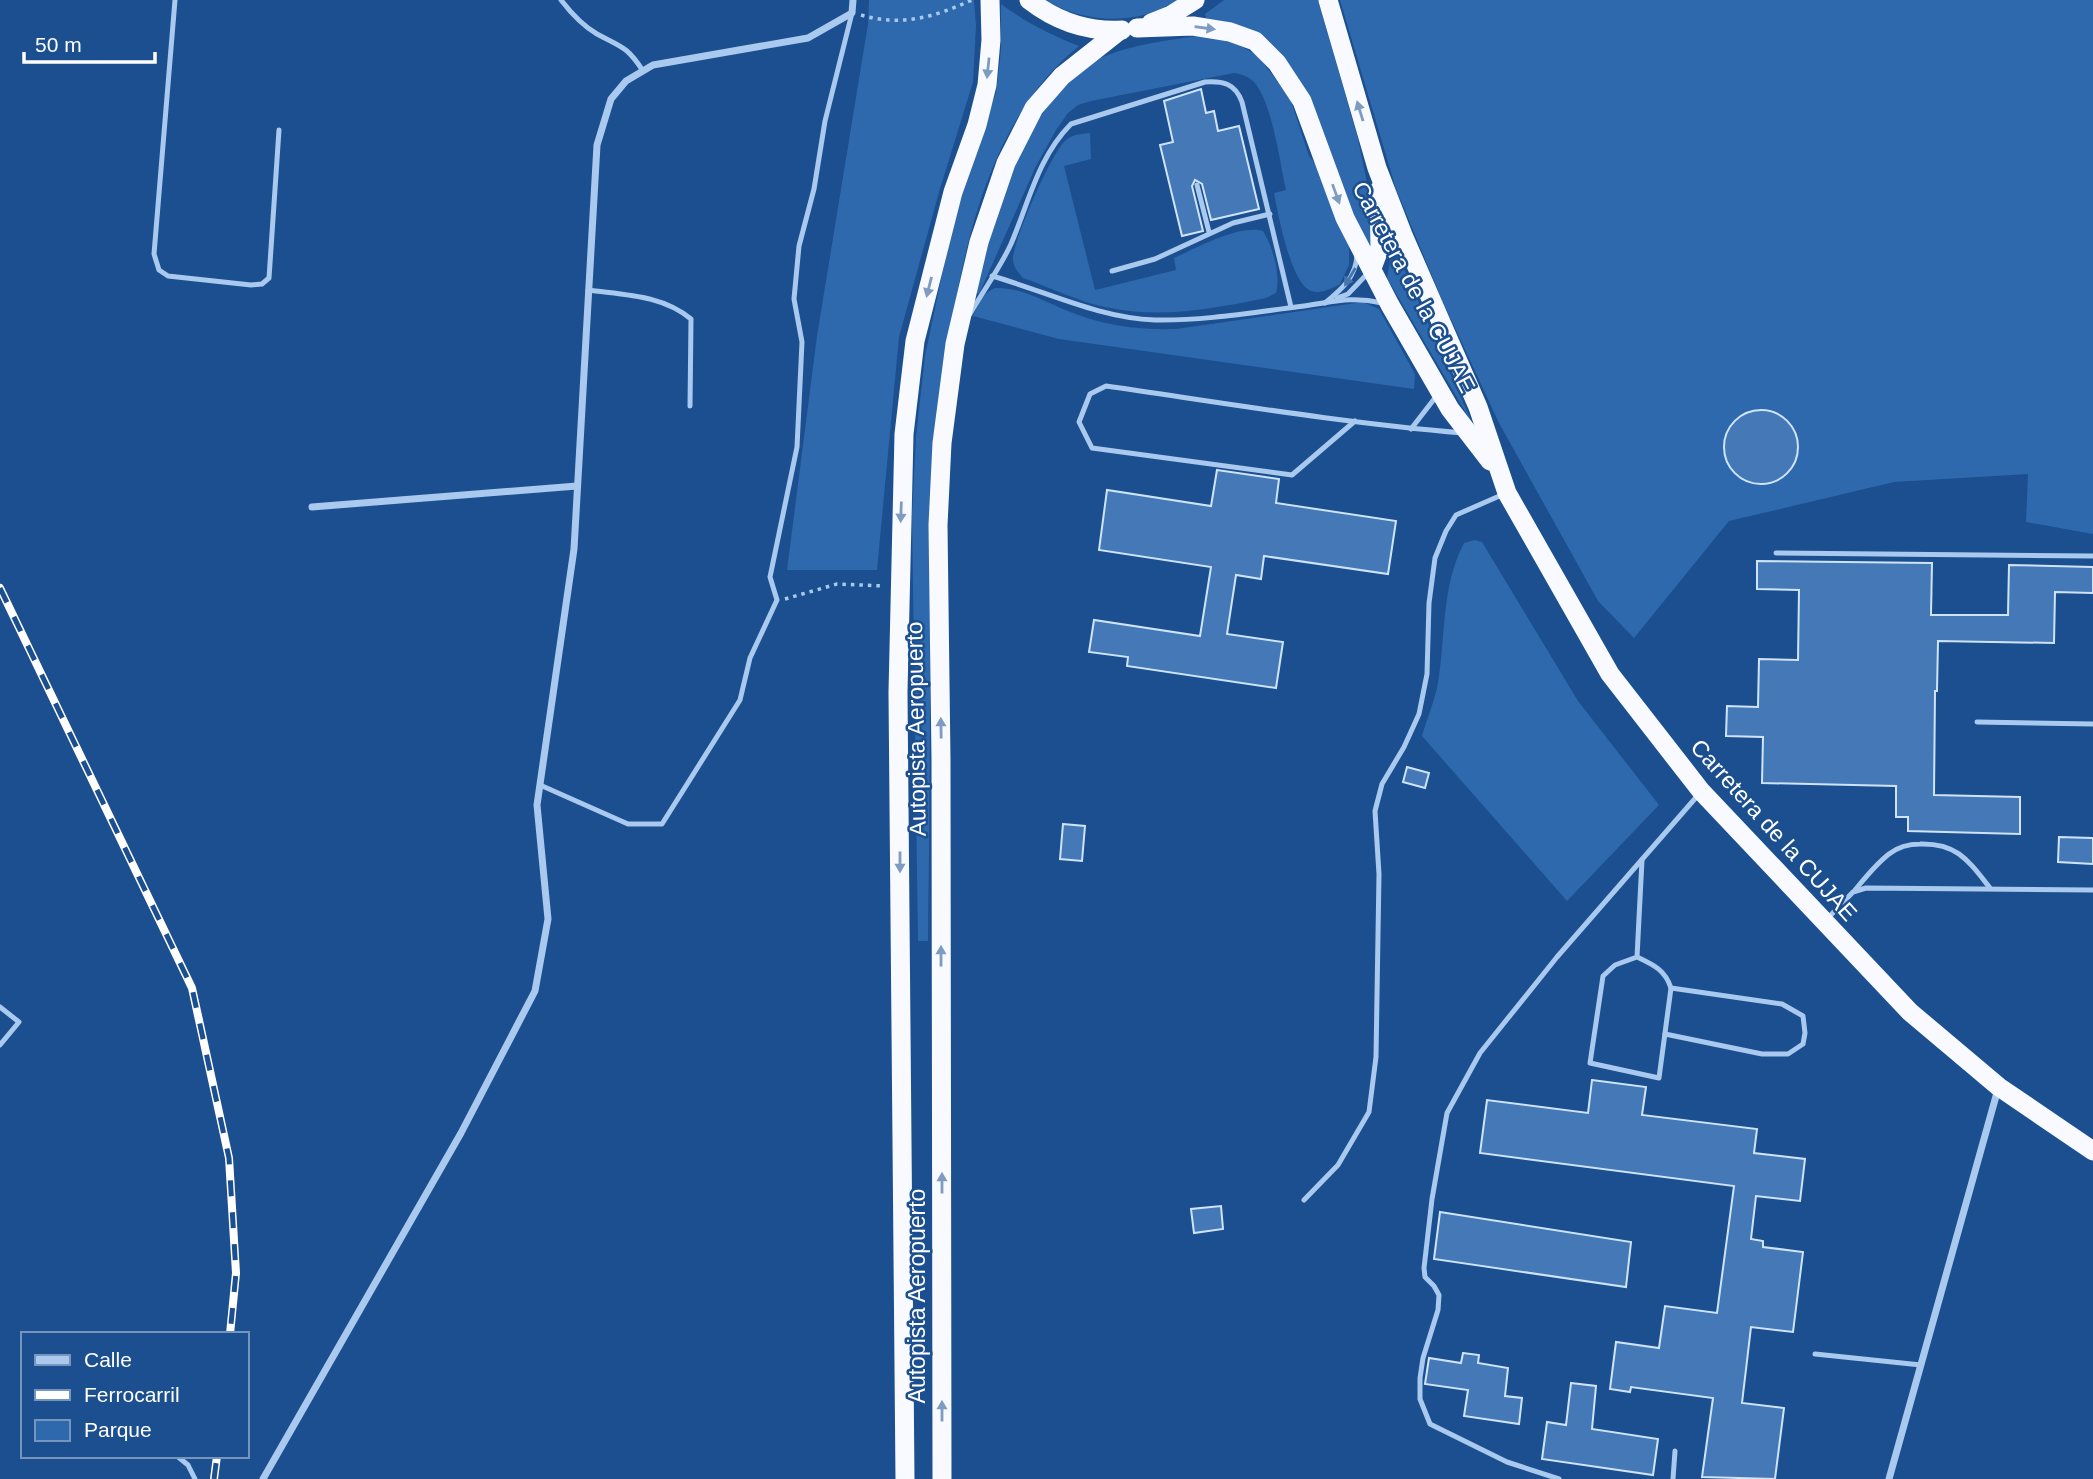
<svg xmlns="http://www.w3.org/2000/svg" width="2093" height="1479" font-family="Arial,sans-serif">
<rect width="100%" height="100%" fill="#1b4f8f"/>
<g fill="#2e69ad">
<polygon points="869,0 974,0 976,26 973,82 939,192 899,337 877,570 787,570 817,336 868,24"/>
<path d="M1045,0h132c-38,26 -93,24 -132,0z"/>
<polygon points="1224,0 1318,0 1358,139 1377,232 1371,252 1348,204 1308,99 1238,26 1206,18 1205,14"/>
<polygon points="1340,0 2093,0 2093,534 2026,522 2028,474 1894,482 1729,521 1634,638 1598,601 1499,423 1442,300 1396,189"/>
<path d="M1001,4c24,18 50,31 78,42 -107,86 -127,255 -139,382 -3,30 -7,60 -9,90 -3,59 0,120 -1,179 0,81 -1,162 -2,244h-10l-6,-425 4,-79 9,-81 25,-119 20,-72 26,-72 5,-43z"/>
<path d="M1198,36l22,2 21,8 17,10 32,42 19,58 10,12 30,77v20l-9,19c-9,5 -21,11 -31,6 -19,-11 -31,-76 -35,-97l12,-3c-6,-27 -14,-88 -32,-108 -6,-6 -13,-8 -20,-9l-143,28 -13,4 -10,8 -12,17 -20,36 -57,128 -3,-1c18,-75 36,-157 94,-211 7,-7 15,-17 24,-21 33,-16 69,-20 104,-25z"/>
<path d="M1090,133l1,26 -27,7 31,124 81,-20 -2,-12c22,-10 66,-34 89,-27 10,16 18,44 13,62l-10,5c-54,11 -106,21 -161,9 -28,-6 -56,-20 -82,-29 -5,-6 -10,-11 -10,-19 -1,-16 39,-107 52,-118 7,-7 16,-7 25,-8z"/>
<polygon points="1393,244 1473,425 1387,278"/>
<path d="M995,288c28,-1 53,16 78,25 33,13 67,17 103,16l187,-27 16,7 36,65 -1,15 -355,-50 -86,-23c6,-12 9,-23 22,-28z"/>
<path d="M1475,540l7,2 96,159 81,104 -92,96 -145,-165c5,-18 13,-36 16,-53 8,-48 3,-96 26,-140z"/>
</g>
<g fill="#4478b7" stroke="#cfe3fa" stroke-width="2">
<polygon points="1201,89 1206,113 1214,111 1218,131 1239,126 1259,209 1211,220 1202,184 1195,180 1192,186 1203,231 1182,236 1160,145 1173,142 1164,101"/>
<circle cx="1761" cy="447" r="37"/>
<polygon points="1217,470 1279,479 1276,503 1396,521 1388,574 1264,556 1261,579 1236,575 1227,634 1283,642 1276,688 1127,666 1128,657 1089,652 1094,620 1200,636 1211,567 1099,550 1107,490 1211,506"/>
<polygon points="1757,561 1932,563 1931,615 2008,615 2009,565 2093,567 2093,593 2055,592 2054,643 1938,641 1937,691 1935,691 1934,795 2020,797 2020,834 1908,831 1908,817 1896,817 1896,786 1762,783 1763,737 1726,736 1727,706 1758,707 1759,659 1798,660 1799,590 1757,589"/>
<polygon points="1407,767 1429,773 1425,788 1403,782"/>
<polygon points="1063,824 1085,826 1082,861 1060,859"/>
<polygon points="2059,837 2093,838 2093,864 2058,862"/>
<polygon points="1592,1080 1646,1087 1642,1115 1757,1129 1754,1153 1805,1159 1800,1201 1756,1196 1751,1239 1763,1241 1763,1247 1803,1252 1793,1332 1751,1327 1742,1403 1784,1408 1775,1479 1702,1477 1713,1398 1631,1387 1630,1392 1610,1389 1616,1342 1659,1348 1665,1306 1717,1313 1734,1186 1480,1153 1487,1100 1588,1113"/>
<polygon points="1221,1206 1223,1229 1194,1233 1191,1209"/>
<polygon points="1440,1212 1631,1242 1626,1287 1434,1259"/>
<polygon points="1463,1353 1479,1355 1478,1363 1508,1368 1505,1396 1522,1398 1519,1424 1464,1416 1468,1390 1425,1384 1429,1358 1461,1363"/>
<polygon points="1571,1383 1596,1386 1592,1429 1658,1439 1653,1475 1542,1459 1547,1422 1566,1425"/>
</g>
<g fill="none" stroke-linecap="round" stroke-linejoin="round">
<g stroke="#a9c9ee" stroke-width="3.5" stroke-dasharray="3.5 5" stroke-linecap="butt">
<path d="M861,15c41,12 73,2 111,-15"/>
<polyline points="785,599 837,584 884,586"/>
</g>
<g stroke="#a9c9ee" stroke-width="5">
<polyline points="175,0 154,254 159,270 168,276 251,285 262,284 269,278 279,130"/>
<path d="M561,0c10,13 22,26 36,34 24,13 30,12 46,37"/>
<polyline points="1197,185 1209,232"/>
<polyline points="1112,271 1155,259 1233,223 1270,214"/>
<path d="M992,276c53,15 107,42 163,44 49,1 100,-8 149,-14 30,-4 47,-10 78,-3"/>
<path d="M588,290c37,5 74,5 103,29l-1,87"/>
<polyline points="1337,298 1348,294 1369,272"/>
<path d="M1325,303c17,-14 31,-26 32,-48"/>
<path d="M970,314c13,-23 30,-46 41,-70 18,-42 27,-87 60,-120l134,-42c18,-1 30,1 37,20l49,205"/>
<path d="M1355,421l-63,54 -200,-27 -13,-26 11,-28 16,-8c118,17 237,37 357,47"/>
<polyline points="1411,429 1438,394"/>
<polyline points="1776,553 2093,556"/>
<polyline points="1977,722 2093,724"/>
<polyline points="540,785 628,824 662,824 740,700 750,658 777,600 770,577 797,447 802,342 794,299 799,246 814,189 825,121 852,13"/>
<path d="M1855,890c10,-12 21,-26 34,-36 9,-7 19,-10 31,-10 37,-1 48,16 70,44"/>
<polyline points="1827,919 1853,892 1866,888 2093,890"/>
<path d="M1637,957c17,8 28,13 34,31l-12,90 -69,-15 13,-87 12,-11 22,-8 5,-97"/>
<polyline points="0,1007 19,1022 0,1045"/>
<polyline points="1665,1034 1762,1054 1788,1054 1803,1044 1805,1033 1803,1016 1782,1004 1671,988"/>
<polyline points="1304,1200 1338,1165 1369,1112 1376,1057 1379,874 1375,811 1382,784 1404,747 1419,714 1427,674 1429,603 1435,558 1446,531 1456,515 1504,494"/>
<polyline points="1815,1354 1921,1365"/>
<polyline points="177,1456 188,1465 195,1479"/>
<polyline points="1559,1479 1507,1462 1430,1424 1420,1399 1420,1378 1423,1358 1438,1310 1439,1295 1434,1286 1425,1277 1424,1268 1432,1199 1447,1113 1480,1053 1557,957 1699,794"/>
<polyline points="1673,1479 1675,1451"/>
</g>
<g stroke="#a9c9ee" stroke-width="7">
<polyline points="312,507 577,486"/>
<polyline points="263,1479 461,1133 535,991 548,919 537,805 574,549 597,145 611,99 626,81 653,65 808,38 852,13 853,0"/>
<polyline points="1889,1479 1998,1089"/>
</g>
<g stroke="#f8faff" stroke-width="19">
<path d="M1029,0c27,21 58,32 93,30"/>
<polyline points="1328,0 1377,168 1403,235 1478,407 1507,493 1610,674 1701,791 1910,1012 1999,1087 2093,1151"/>
<polyline points="1151,23 1171,15 1195,0"/>
<polyline points="1137,28 1193,26 1230,32 1255,41 1277,63 1302,101 1345,218 1390,305 1450,409 1490,461"/>
<polyline points="1372,268 1380,247 1379,190"/>
<polyline points="905,1479 898,692 904,434 915,341 953,192 977,125 987,85 991,40 990,0"/>
<polyline points="942,1479 941,760 938,525 942,443 955,344 979,242 1006,163 1034,108 1062,76 1119,31"/>
</g>
<g stroke="#fff" stroke-width="8">
<g id="rail">
<polyline points="0,588 192,988 229,1158 236,1273 230,1334"/>
<polyline points="214,1479 217,1456"/>
</g>
</g>
<use href="#rail" stroke="#1b4f8f" stroke-width="5" stroke-dasharray="16" stroke-linecap="butt"/>
</g>
<defs><path id="oneway-solid" d="M-6-.8H1V-3.2L6.5 0L1 3.2V.8H-6Z" transform="scale(1.75)"/></defs>
<g fill="#7e9cc1">
<use href="#oneway-solid" transform="translate(1205 28) rotate(8)"/>
<use href="#oneway-solid" transform="translate(988 68) rotate(96)"/>
<use href="#oneway-solid" transform="translate(1360 111) rotate(-107)"/>
<use href="#oneway-solid" transform="translate(1336 194) rotate(70)"/>
<use href="#oneway-solid" transform="translate(929 287) rotate(104)"/>
<use href="#oneway-solid" transform="translate(901 512) rotate(92)"/>
<use href="#oneway-solid" transform="translate(941 728) rotate(-91)"/>
<use href="#oneway-solid" transform="translate(900 862) rotate(90)"/>
<use href="#oneway-solid" transform="translate(941 956) rotate(-90)"/>
<use href="#oneway-solid" transform="translate(942 1183) rotate(-90)"/>
<use href="#oneway-solid" transform="translate(942 1411) rotate(-90)"/>
</g>
<use fill="#4674ac" href="#oneway-solid" transform="translate(1350 277) rotate(121)"/>
<g text-anchor="middle" stroke-width="5" stroke-linejoin="round" paint-order="stroke">
<g font-size="23" fill="#fff" stroke="#1b4f8f">
<text transform="translate(1414 287) rotate(62)" y="8">Carretera de la CUJAE</text>
<text transform="translate(916 729) rotate(-91)" y="8">Autopista Aeropuerto</text>
<text transform="translate(1774 830) rotate(48)" y="8">Carretera de la CUJAE</text>
<text transform="translate(917 1296) rotate(-90)" y="8">Autopista Aeropuerto</text>
</g>
</g>
<rect x="21" y="1332" width="228" height="126" fill="#1b4f8f" stroke="#7695bc" stroke-width="2"/>
<rect x="35" y="1355" width="35" height="10" fill="#a9c9ee" stroke="#7695bc" stroke-width="2"/>
<text x="84" y="1367" font-size="21" fill="#ffffff">Calle</text>
<rect x="35" y="1390" width="35" height="10" fill="#ffffff" stroke="#7695bc" stroke-width="2"/>
<text x="84" y="1402" font-size="21" fill="#ffffff">Ferrocarril</text>
<rect x="35" y="1420" width="35" height="21" fill="#2e69ad" stroke="#7695bc" stroke-width="2"/>
<text x="84" y="1437" font-size="21" fill="#ffffff">Parque</text>
<path d="M24 52v10h131v-10" fill="none" stroke="#ffffff" stroke-width="3.5"/>
<text x="35" y="52" font-size="21" fill="#ffffff" stroke="#1b4f8f" stroke-width="5" paint-order="stroke">50 m</text>
</svg>
